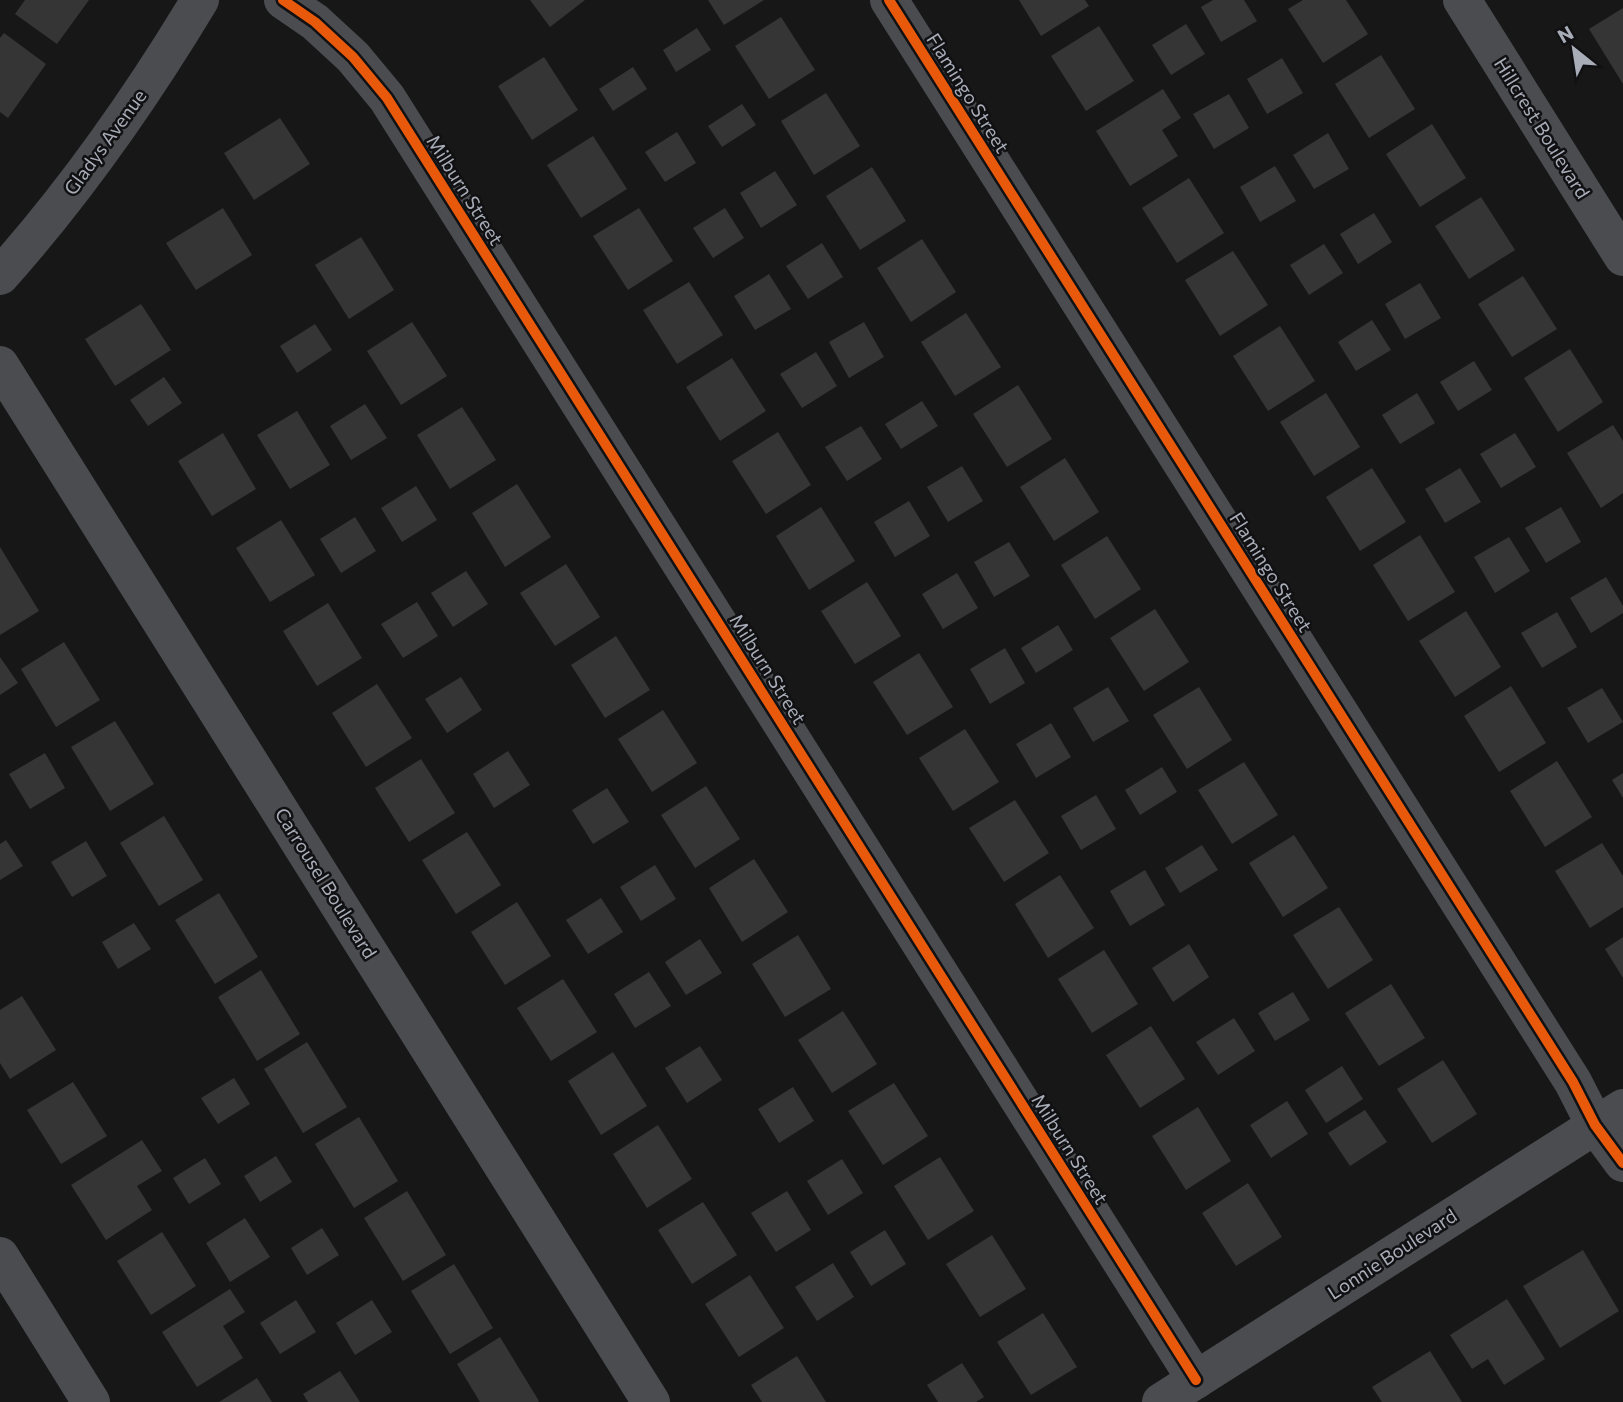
<svg xmlns="http://www.w3.org/2000/svg" width="1623" height="1402" font-family="Commissioner,sans-serif">
<rect width="100%" height="100%" fill="#171717"/>
<g fill="#353536">
<polygon points="25,0 89,0 57,44 15,14"/>
<polygon points="530,0 585,0 550,27"/>
<polygon points="708,0 764,0 724,25"/>
<polygon points="1019,0 1085,0 1089,6 1041,36"/>
<polygon points="1213,0 1244,0 1257,21 1221,42 1201,7"/>
<polygon points="1303,0 1346,0 1368,34 1323,63 1288,9"/>
<polygon points="1623,8 1623,84 1589,29"/>
<polygon points="781,17 815,70 769,99 735,46"/>
<polygon points="1186,24 1205,54 1171,75 1152,45"/>
<polygon points="1099,26 1134,81 1086,111 1051,56"/>
<polygon points="697,28 711,50 676,72 663,50"/>
<polygon points="4,33 46,64 8,118 0,112 0,38"/>
<polygon points="1381,55 1415,109 1369,138 1335,84"/>
<polygon points="544,57 578,110 532,140 498,86"/>
<polygon points="1282,58 1303,93 1267,114 1247,79"/>
<polygon points="633,67 647,89 613,111 599,89"/>
<polygon points="1163,89 1181,118 1162,130 1178,156 1130,186 1096,131"/>
<polygon points="826,93 860,146 814,175 781,121"/>
<polygon points="1229,94 1249,128 1214,149 1193,114"/>
<polygon points="742,104 756,125 722,147 708,126"/>
<polygon points="280,118 310,164 254,200 224,153"/>
<polygon points="1432,124 1466,178 1420,207 1386,154"/>
<polygon points="677,132 696,163 665,182 645,152"/>
<polygon points="1328,133 1349,169 1314,189 1293,155"/>
<polygon points="593,136 627,189 581,218 547,165"/>
<polygon points="1275,166 1296,201 1260,222 1240,187"/>
<polygon points="872,167 906,221 860,250 826,196"/>
<polygon points="775,171 797,205 761,228 740,193"/>
<polygon points="1189,178 1224,233 1177,263 1142,208"/>
<polygon points="1481,197 1515,250 1469,279 1435,226"/>
<polygon points="223,208 252,255 196,290 166,243"/>
<polygon points="639,208 673,261 628,290 593,236"/>
<polygon points="725,208 744,238 713,258 693,228"/>
<polygon points="1374,213 1392,242 1358,264 1340,234"/>
<polygon points="361,237 394,290 349,319 315,265"/>
<polygon points="922,239 956,292 911,322 877,268"/>
<polygon points="822,243 843,277 808,299 786,266"/>
<polygon points="1324,244 1343,273 1309,295 1290,265"/>
<polygon points="1233,251 1268,305 1220,336 1185,280"/>
<polygon points="769,274 791,309 755,330 734,296"/>
<polygon points="1523,276 1557,329 1512,357 1478,304"/>
<polygon points="689,282 723,335 677,364 643,310"/>
<polygon points="1420,283 1441,318 1405,339 1385,304"/>
<polygon points="141,304 171,350 115,386 85,339"/>
<polygon points="966,313 1001,367 955,396 921,342"/>
<polygon points="1372,320 1391,350 1356,371 1338,342"/>
<polygon points="412,322 447,376 401,405 367,351"/>
<polygon points="864,322 884,357 849,378 829,342"/>
<polygon points="315,324 332,350 297,373 280,346"/>
<polygon points="1280,326 1315,381 1268,411 1233,356"/>
<polygon points="1570,349 1603,402 1558,432 1524,378"/>
<polygon points="816,352 837,386 802,408 780,374"/>
<polygon points="732,358 766,411 720,441 686,387"/>
<polygon points="1474,361 1492,390 1458,411 1440,382"/>
<polygon points="164,377 182,403 148,426 130,400"/>
<polygon points="1018,385 1052,439 1007,467 973,414"/>
<polygon points="1326,393 1360,447 1314,476 1280,422"/>
<polygon points="1417,393 1435,423 1400,444 1382,415"/>
<polygon points="922,401 938,426 901,449 885,424"/>
<polygon points="365,404 387,438 351,460 330,426"/>
<polygon points="462,407 496,460 450,489 417,435"/>
<polygon points="297,411 330,465 290,489 257,435"/>
<polygon points="1613,425 1623,441 1623,493 1601,508 1567,453"/>
<polygon points="861,426 882,459 847,481 825,447"/>
<polygon points="778,432 811,485 766,514 732,461"/>
<polygon points="223,433 256,489 212,516 178,461"/>
<polygon points="1515,433 1536,467 1501,488 1480,454"/>
<polygon points="1065,458 1099,512 1054,541 1020,487"/>
<polygon points="962,466 983,501 948,522 927,487"/>
<polygon points="1372,468 1406,522 1360,551 1326,497"/>
<polygon points="1460,468 1481,502 1445,523 1425,489"/>
<polygon points="517,484 551,537 505,567 472,513"/>
<polygon points="416,486 437,520 402,542 381,508"/>
<polygon points="909,501 930,536 895,557 874,522"/>
<polygon points="821,507 855,561 809,590 776,536"/>
<polygon points="1561,507 1581,542 1546,563 1525,528"/>
<polygon points="355,517 376,551 341,573 320,539"/>
<polygon points="281,520 315,575 270,602 236,548"/>
<polygon points="1420,535 1455,592 1408,621 1373,565"/>
<polygon points="1107,536 1141,589 1095,619 1061,565"/>
<polygon points="1509,537 1530,571 1495,593 1474,557"/>
<polygon points="1009,542 1030,576 994,597 974,562"/>
<polygon points="0,547 39,611 0,635"/>
<polygon points="566,564 600,617 555,646 520,593"/>
<polygon points="466,571 488,604 453,627 431,593"/>
<polygon points="957,573 978,608 943,629 922,594"/>
<polygon points="1606,577 1623,606 1623,613 1591,633 1570,598"/>
<polygon points="867,582 901,636 855,664 821,611"/>
<polygon points="417,602 438,636 403,658 381,624"/>
<polygon points="328,603 362,658 317,686 283,631"/>
<polygon points="1155,609 1189,662 1144,691 1110,638"/>
<polygon points="1466,611 1501,667 1455,697 1419,641"/>
<polygon points="1557,612 1577,647 1542,668 1521,633"/>
<polygon points="1058,625 1073,650 1036,673 1021,648"/>
<polygon points="616,636 650,690 605,718 571,665"/>
<polygon points="64,642 100,700 56,727 21,669"/>
<polygon points="1005,648 1025,683 990,704 970,669"/>
<polygon points="919,653 953,707 907,735 873,682"/>
<polygon points="0,657 18,683 0,695"/>
<polygon points="461,677 482,710 447,733 425,699"/>
<polygon points="377,684 412,738 366,767 332,713"/>
<polygon points="1511,686 1546,743 1499,772 1464,716"/>
<polygon points="1108,687 1129,721 1093,742 1073,708"/>
<polygon points="1199,687 1232,740 1187,769 1153,715"/>
<polygon points="1602,688 1623,722 1588,743 1567,708"/>
<polygon points="663,710 697,763 652,792 618,739"/>
<polygon points="115,721 154,784 110,811 71,747"/>
<polygon points="1051,723 1071,757 1036,778 1016,744"/>
<polygon points="965,729 999,782 953,811 919,758"/>
<polygon points="508,751 530,785 494,808 473,774"/>
<polygon points="45,753 65,788 30,809 9,774"/>
<polygon points="421,759 455,813 409,842 375,788"/>
<polygon points="1557,761 1592,817 1545,847 1510,791"/>
<polygon points="1244,762 1278,815 1232,844 1198,790"/>
<polygon points="1162,767 1177,792 1140,815 1125,790"/>
<polygon points="1623,773 1623,798 1612,780"/>
<polygon points="706,786 740,839 695,868 661,815"/>
<polygon points="607,788 629,822 593,844 572,810"/>
<polygon points="1096,795 1116,829 1081,850 1061,816"/>
<polygon points="1015,800 1049,853 1004,882 969,828"/>
<polygon points="164,816 203,880 159,906 120,843"/>
<polygon points="467,832 501,885 456,914 422,860"/>
<polygon points="1294,835 1328,888 1283,917 1249,863"/>
<polygon points="6,840 23,866 0,880 0,844"/>
<polygon points="86,841 107,876 72,897 51,862"/>
<polygon points="1602,843 1623,876 1623,907 1590,928 1555,871"/>
<polygon points="1202,845 1218,870 1180,893 1165,868"/>
<polygon points="754,859 788,912 742,942 709,888"/>
<polygon points="655,865 676,899 641,921 620,887"/>
<polygon points="1145,870 1165,905 1130,926 1110,891"/>
<polygon points="1060,875 1094,928 1048,958 1015,904"/>
<polygon points="219,893 258,957 215,984 175,920"/>
<polygon points="601,898 623,932 588,954 566,920"/>
<polygon points="517,902 551,956 505,985 471,932"/>
<polygon points="1339,907 1373,960 1328,989 1293,935"/>
<polygon points="134,923 151,949 118,969 102,942"/>
<polygon points="798,935 831,989 785,1017 752,964"/>
<polygon points="1623,937 1623,978 1605,949"/>
<polygon points="700,939 722,973 686,995 665,962"/>
<polygon points="1189,944 1209,977 1173,1002 1152,968"/>
<polygon points="1104,950 1138,1004 1092,1033 1058,979"/>
<polygon points="261,970 300,1034 257,1061 218,997"/>
<polygon points="649,972 671,1006 635,1028 614,994"/>
<polygon points="563,979 597,1032 551,1061 517,1008"/>
<polygon points="1391,984 1425,1038 1379,1066 1345,1013"/>
<polygon points="1293,992 1310,1020 1275,1041 1258,1013"/>
<polygon points="22,996 56,1050 10,1079 0,1063 0,1010"/>
<polygon points="843,1011 877,1064 832,1093 798,1040"/>
<polygon points="1234,1018 1255,1051 1218,1075 1196,1042"/>
<polygon points="1151,1026 1185,1079 1140,1108 1106,1055"/>
<polygon points="307,1042 347,1107 303,1133 264,1069"/>
<polygon points="700,1046 722,1080 687,1103 665,1068"/>
<polygon points="613,1052 647,1106 601,1135 568,1081"/>
<polygon points="1443,1060 1477,1114 1432,1143 1397,1089"/>
<polygon points="1342,1066 1363,1099 1326,1123 1305,1090"/>
<polygon points="234,1078 250,1104 218,1124 201,1098"/>
<polygon points="73,1082 107,1136 61,1164 27,1110"/>
<polygon points="894,1083 928,1136 883,1165 848,1111"/>
<polygon points="793,1087 814,1121 779,1143 758,1109"/>
<polygon points="1287,1101 1308,1134 1271,1158 1250,1125"/>
<polygon points="1198,1107 1231,1161 1186,1190 1152,1136"/>
<polygon points="1365,1110 1387,1142 1350,1166 1328,1133"/>
<polygon points="359,1117 398,1181 354,1208 315,1144"/>
<polygon points="658,1125 692,1179 647,1208 613,1154"/>
<polygon points="142,1140 162,1171 137,1186 152,1210 106,1240 71,1185"/>
<polygon points="276,1156 292,1182 260,1202 244,1176"/>
<polygon points="940,1157 974,1211 928,1240 894,1186"/>
<polygon points="205,1158 221,1184 189,1204 173,1178"/>
<polygon points="842,1159 863,1193 828,1215 807,1181"/>
<polygon points="1248,1183 1282,1237 1236,1266 1202,1213"/>
<polygon points="407,1191 446,1255 403,1281 364,1218"/>
<polygon points="787,1191 811,1230 776,1252 751,1213"/>
<polygon points="703,1202 737,1255 692,1284 658,1230"/>
<polygon points="245,1218 270,1257 230,1282 206,1243"/>
<polygon points="322,1228 339,1255 307,1275 291,1248"/>
<polygon points="885,1230 906,1264 871,1286 850,1252"/>
<polygon points="162,1232 196,1286 151,1315 117,1261"/>
<polygon points="992,1235 1026,1289 980,1317 946,1264"/>
<polygon points="1583,1250 1619,1311 1560,1348 1523,1286"/>
<polygon points="833,1263 854,1297 817,1321 795,1287"/>
<polygon points="454,1264 493,1328 450,1354 411,1291"/>
<polygon points="750,1275 784,1328 739,1357 705,1304"/>
<polygon points="230,1289 245,1312 223,1326 243,1358 197,1387 162,1332"/>
<polygon points="1507,1299 1545,1359 1504,1385 1488,1359 1472,1369 1450,1335"/>
<polygon points="296,1300 316,1332 280,1354 260,1323"/>
<polygon points="372,1300 392,1332 355,1355 336,1323"/>
<polygon points="1043,1313 1077,1367 1031,1395 997,1342"/>
<polygon points="500,1337 539,1401 538,1402 480,1402 457,1364"/>
<polygon points="1430,1351 1462,1402 1382,1402 1372,1387"/>
<polygon points="797,1356 826,1402 762,1402 751,1385"/>
<polygon points="962,1363 984,1397 976,1402 938,1402 927,1385"/>
<polygon points="340,1371 360,1402 308,1402 303,1394"/>
<polygon points="257,1378 272,1402 219,1402"/>
</g>
<g fill="none" stroke-linecap="round" stroke-linejoin="round">
<g stroke="#4b4c50" stroke-width="38">
<polyline points="283,0 315,22 353,57 387,98 1196,1380"/>
<polyline points="889,0 1573,1082 1595,1125 1623,1163"/>
<polyline points="1462,0 1623,257"/>
<path d="M0,276c76,-85 141,-178 200,-276"/>
<polyline points="0,365 651,1402"/>
<polyline points="0,1256 91,1402"/>
<polyline points="1161,1402 1623,1108"/>
</g>
<g stroke="#111113" stroke-width="15">
<g id="cycleway">
<polyline points="283,0 315,22 353,57 387,98 1196,1380"/>
<polyline points="889,0 1573,1082 1595,1125 1623,1163"/>
</g>
</g>
<use href="#cycleway" stroke="#e8590c" stroke-width="10"/>
</g>
<g text-anchor="middle" stroke-width="5" stroke-linejoin="round" paint-order="stroke">
<g font-size="19" fill="#a8adb8" stroke="#111113">
<text transform="translate(968 93) rotate(58)" y="7">Flamingo Street</text>
<text transform="translate(1542 128) rotate(58)" y="7">Hillcrest Boulevard</text>
<text transform="translate(105 142) rotate(-54)" y="7">Gladys Avenue</text>
<text transform="translate(465 190) rotate(58)" y="7">Milburn Street</text>
<text transform="translate(1271 572) rotate(58)" y="7">Flamingo Street</text>
<text transform="translate(768 669) rotate(58)" y="7">Milburn Street</text>
<text transform="translate(326 883) rotate(58)" y="7">Carrousel Boulevard</text>
<text transform="translate(1070 1149) rotate(58)" y="7">Milburn Street</text>
<text transform="translate(1392 1254) rotate(-33)" y="7">Lonnie Boulevard</text>
</g>
</g>
<g transform="translate(1574 49) rotate(330)" stroke="#111113" stroke-width="5" paint-order="stroke">
<path d="M0-5L12 26L0 18L-12 26Z" fill="#a8adb8"/>
<text y="-10" font-size="19" font-weight="bold" text-anchor="middle" fill="#a8adb8">N</text>
</g>
</svg>
